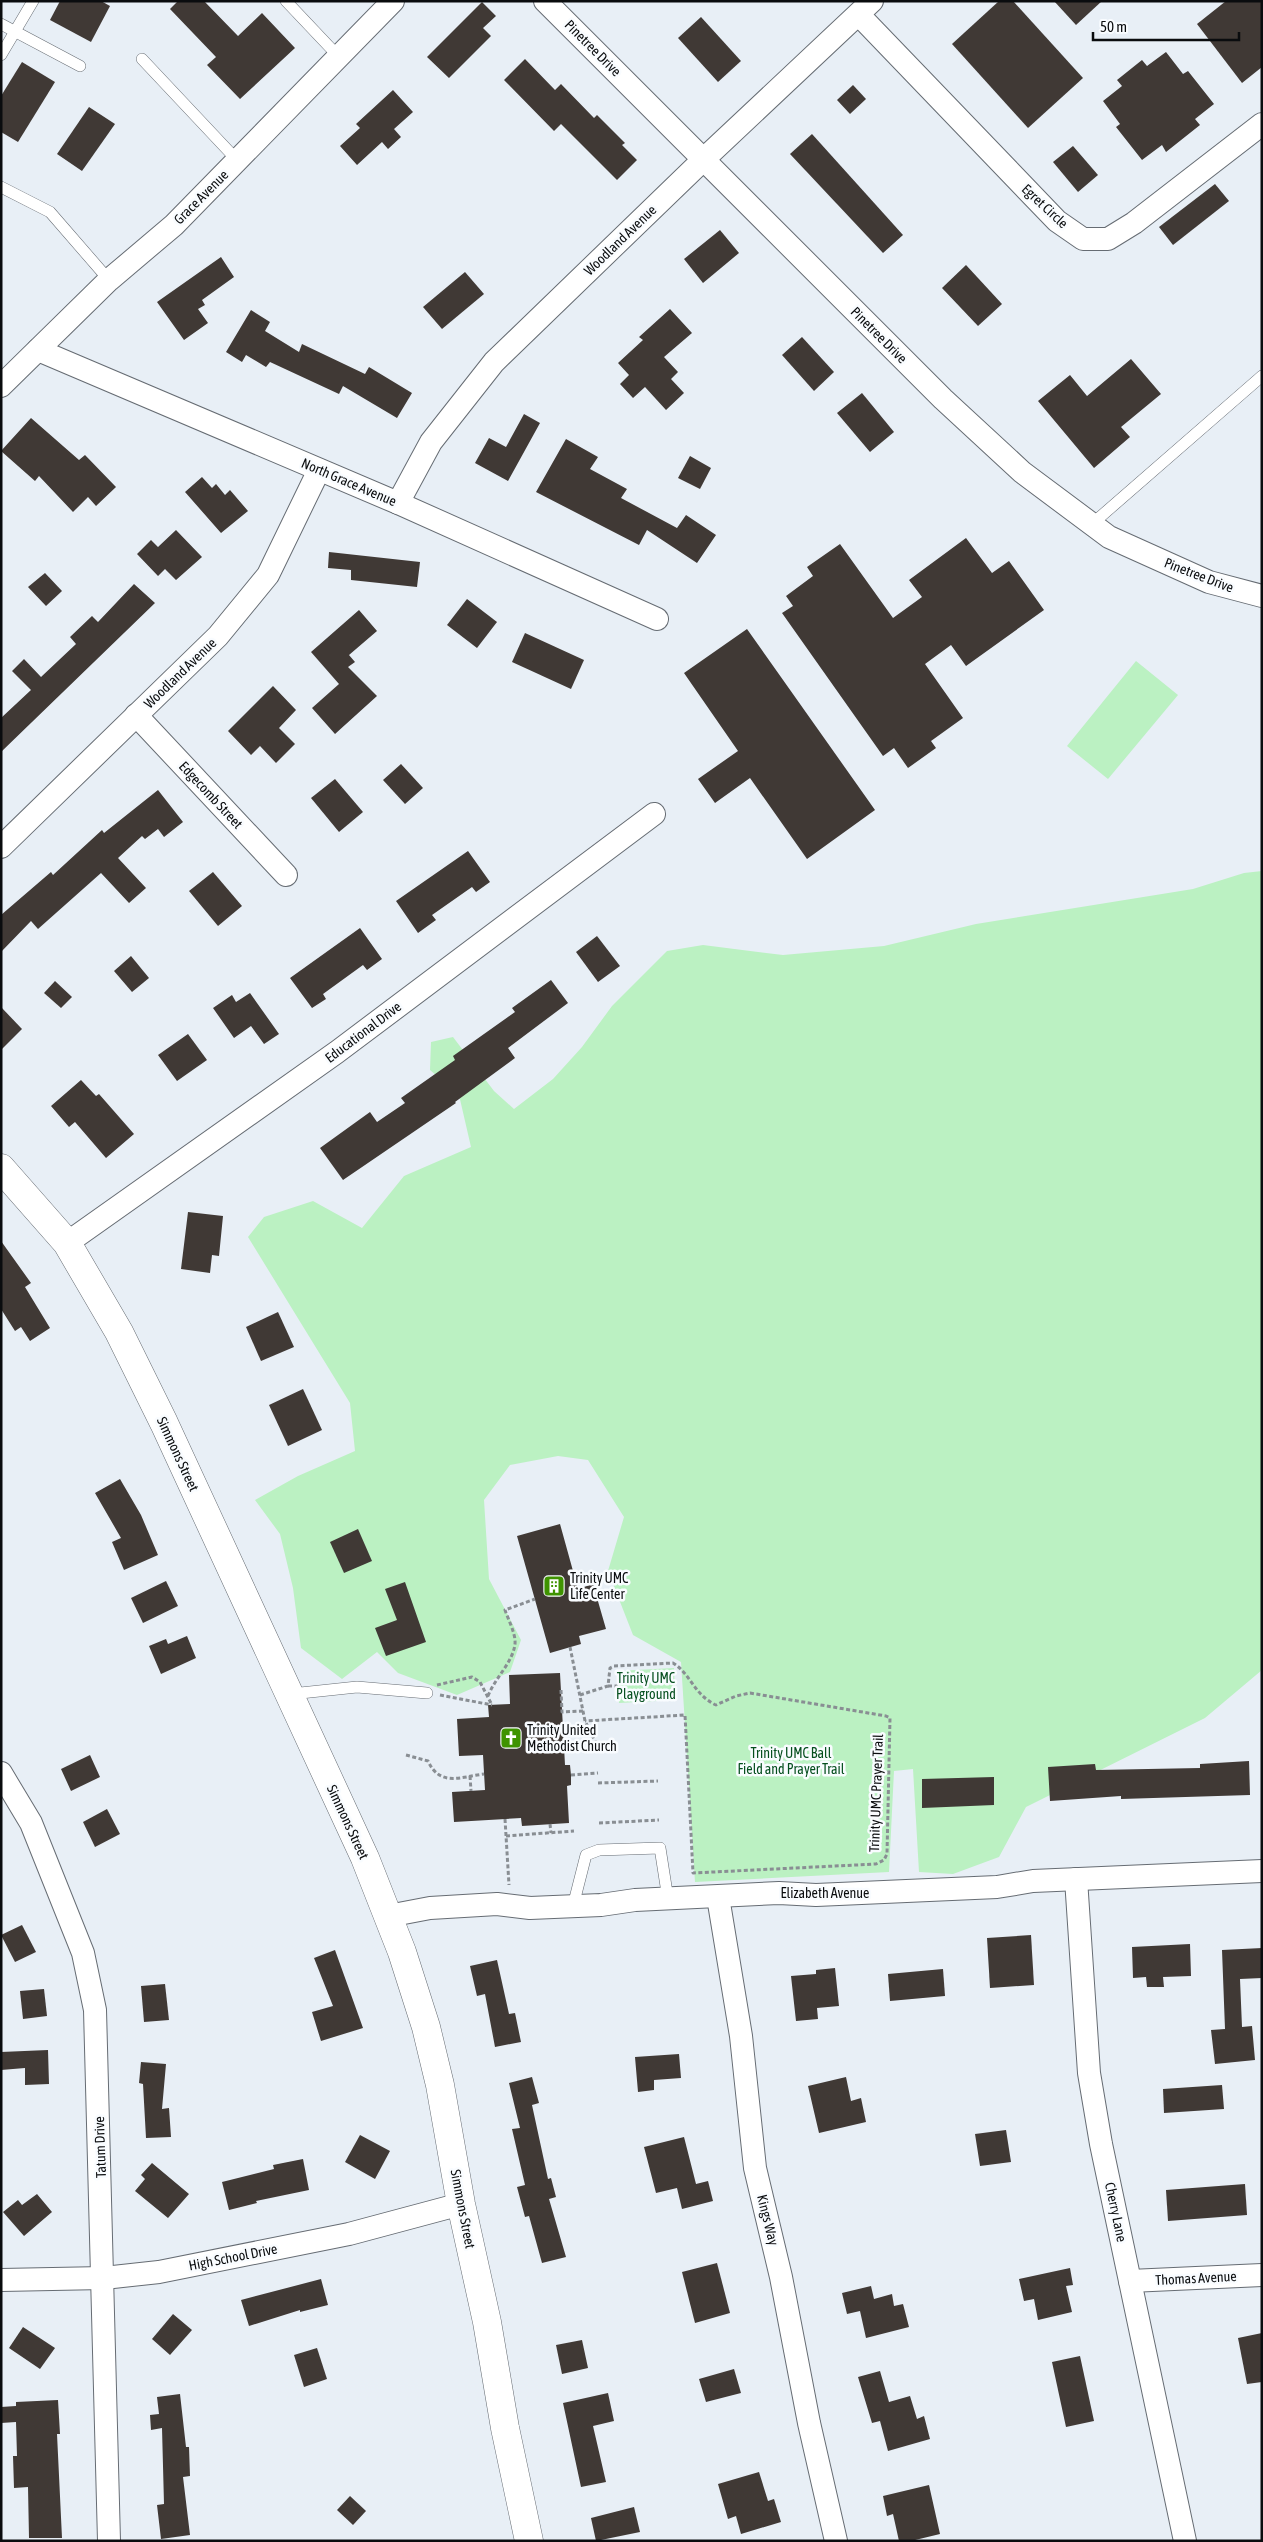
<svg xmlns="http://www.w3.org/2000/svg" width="1263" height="2542" font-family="'Asap Condensed',sans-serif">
<rect width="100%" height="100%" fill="#e8eff6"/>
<g fill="#bbf1c2">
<polygon points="1136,661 1178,695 1108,779 1067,746"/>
<polygon points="1262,871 1262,1670 1205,1718 1026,1807 999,1857 953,1874 919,1872 913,1769 894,1771 889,1872 695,1882 681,1662 633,1635 608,1571 624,1517 588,1460 558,1456 510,1465 484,1500 489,1579 521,1640 510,1672 457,1695 398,1673 377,1652 342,1679 301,1648 293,1588 280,1534 255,1500 298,1476 355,1451 350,1403 248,1237 264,1217 313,1201 362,1228 404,1176 471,1147 459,1095 430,1070 431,1042 453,1037 494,1091 514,1109 553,1079 582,1047 612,1006 667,951 703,945 783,955 884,946 976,924 1193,889 1244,873"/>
<polygon points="674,1668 675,1700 619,1703 617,1671"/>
</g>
<g fill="#403935">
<polygon points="60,1 101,1 110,6 91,42 50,20"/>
<polygon points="178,1 204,1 238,36 262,13 295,48 240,99 207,65 216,57 170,9"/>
<polygon points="999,1 1013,1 1083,78 1028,128 952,44"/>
<polygon points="1054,1 1102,1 1076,25"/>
<polygon points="1226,1 1262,1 1262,67 1242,83 1197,24"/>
<polygon points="482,2 496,16 483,28 491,36 449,78 427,57"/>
<polygon points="701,17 741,61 718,82 678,38"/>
<polygon points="1166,52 1183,74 1188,71 1214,104 1195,119 1200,125 1166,152 1162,145 1142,160 1116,127 1120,124 1103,101 1122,86 1117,80 1142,60 1147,66"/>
<polygon points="525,59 555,90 561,84 594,118 597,115 625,143 622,145 637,160 617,180 561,124 554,131 504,80"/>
<polygon points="22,62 55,82 18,142 1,132 1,96"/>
<polygon points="853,85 866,99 850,114 837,100"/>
<polygon points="393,90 413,112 394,129 401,137 388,149 382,142 357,165 340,146 360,128 356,124"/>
<polygon points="89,107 115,124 82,171 57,154"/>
<polygon points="812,134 903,235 883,253 790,154"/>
<polygon points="1073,146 1098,175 1078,192 1053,162"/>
<polygon points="1215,184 1229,201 1173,245 1159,227"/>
<polygon points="720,230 739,253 703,283 684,259"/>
<polygon points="221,257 234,277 202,300 205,305 198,309 208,323 184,340 157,302"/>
<polygon points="966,265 1002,304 978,326 942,288"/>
<polygon points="465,272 484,294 442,329 423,307"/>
<polygon points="670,309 692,333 664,357 678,372 671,379 684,393 666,410 645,387 633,398 620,384 629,375 618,363 643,340 639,337"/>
<polygon points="251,310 270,322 265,331 299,352 302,344 365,374 369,367 412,393 397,418 343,386 339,394 270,362 266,367 246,355 242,362 226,352"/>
<polygon points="802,337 834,372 814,391 782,355"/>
<polygon points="1131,359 1161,394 1121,427 1130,437 1094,468 1038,401 1070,375 1087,396"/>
<polygon points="862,393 894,432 870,452 837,413"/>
<polygon points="524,414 540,423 508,481 475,463 489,438 506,447"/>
<polygon points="31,418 79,460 85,455 116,487 96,506 88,497 73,512 39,476 35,481 1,451"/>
<polygon points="566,439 598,457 590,469 627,489 621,498 677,528 686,515 716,535 697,563 647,530 639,545 536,492"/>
<polygon points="690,456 711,468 700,489 678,478"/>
<polygon points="202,477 212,488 216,484 225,495 230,490 248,511 221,533 185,492"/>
<polygon points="176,530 202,557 176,580 165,569 158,576 137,554 151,540 158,547"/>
<polygon points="966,538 992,573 1009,561 1044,610 966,666 951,645 925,664 963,718 931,741 936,748 908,768 894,748 883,756 782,613 793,606 786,596 813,576 807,567 840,544 893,618 922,597 909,580"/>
<polygon points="329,552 420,562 417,587 351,580 351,570 328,568"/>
<polygon points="45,573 62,591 46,606 28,587"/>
<polygon points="134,584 155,603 1,752 1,718 31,690 12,671 24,659 41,677 76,644 70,637 92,616 98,622"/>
<polygon points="467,599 497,622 477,648 447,625"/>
<polygon points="359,610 377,631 349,655 355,662 348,667 377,696 335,734 312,708 339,684 311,652"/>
<polygon points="747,629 875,810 807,859 750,778 715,803 698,779 738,751 684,673"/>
<polygon points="525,633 584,660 571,689 512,662"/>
<polygon points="273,686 296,710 279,728 295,744 276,763 260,746 251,755 228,731"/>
<polygon points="401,764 423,788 405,804 383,780"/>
<polygon points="335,779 363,812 339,832 311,798"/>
<polygon points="158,790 183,822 164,837 158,829 145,839 142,836 118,858 146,888 129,903 101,873 38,929 31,921 1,952 1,915 51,872 53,875 102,830 104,833"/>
<polygon points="468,851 490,882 476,892 472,887 432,915 436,920 418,933 396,901"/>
<polygon points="213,872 242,906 218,926 189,891"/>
<polygon points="360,928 382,959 367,970 363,965 323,994 326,999 312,1008 290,978"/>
<polygon points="597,936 620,966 598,982 576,952"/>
<polygon points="131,956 149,978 132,992 114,971"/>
<polygon points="551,980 568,1003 508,1048 515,1058 455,1102 456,1103 343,1180 320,1148 370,1112 377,1122 405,1103 401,1098 455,1060 453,1056 515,1012 512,1008"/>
<polygon points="55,981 72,997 61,1008 44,993"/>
<polygon points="250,993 279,1034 264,1044 251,1026 234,1038 213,1008 232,995 236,1002"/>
<polygon points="1,1007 22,1029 1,1050"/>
<polygon points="188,1034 207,1060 177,1081 158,1055"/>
<polygon points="81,1080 96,1096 99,1094 134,1134 106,1158 75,1122 69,1127 51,1106"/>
<polygon points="188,1212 223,1216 219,1256 212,1255 210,1273 181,1269"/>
<polygon points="1,1241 31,1283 25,1287 50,1328 30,1341 21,1327 15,1331 1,1309"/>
<polygon points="278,1312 294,1347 261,1361 246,1327"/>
<polygon points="303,1389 322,1430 288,1446 269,1405"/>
<polygon points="120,1479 141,1515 158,1555 124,1570 112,1542 121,1538 95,1493"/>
<polygon points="560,1524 578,1589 593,1584 606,1629 579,1636 581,1644 550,1653 517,1536"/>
<polygon points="358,1529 372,1561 344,1573 330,1542"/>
<polygon points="166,1581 178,1606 143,1623 131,1598"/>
<polygon points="405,1582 426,1642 386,1656 375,1628 397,1620 385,1589"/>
<polygon points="187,1636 196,1658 161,1674 149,1646 166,1639 168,1644"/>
<polygon points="560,1673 565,1765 570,1765 571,1775 571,1785 567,1786 569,1823 522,1826 521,1818 454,1822 452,1792 485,1790 483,1755 459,1756 457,1719 489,1717 488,1705 510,1704 509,1675"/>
<polygon points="90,1755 100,1777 71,1791 61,1769"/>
<polygon points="1249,1761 1250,1795 1121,1799 1121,1796 1050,1801 1048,1767 1095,1764 1096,1770 1200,1768 1200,1764"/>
<polygon points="994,1777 994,1805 922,1808 922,1779"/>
<polygon points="107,1809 120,1834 95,1847 83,1822"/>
<polygon points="22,1925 36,1952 15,1962 1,1935"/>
<polygon points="1031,1935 1034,1985 990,1988 987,1938"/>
<polygon points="1190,1944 1191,1976 1163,1977 1164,1987 1147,1987 1146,1977 1133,1978 1132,1947"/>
<polygon points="1262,1948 1262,1978 1240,1979 1242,2027 1252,2026 1255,2060 1215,2064 1211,2030 1225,2029 1222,1950"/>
<polygon points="335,1950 363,2028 321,2041 312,2012 333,2006 314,1958"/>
<polygon points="497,1960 509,2014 515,2013 521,2042 495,2047 485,1994 477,1996 470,1966"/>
<polygon points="835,1968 839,2006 817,2008 818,2019 796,2021 791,1976 816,1974 816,1970"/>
<polygon points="943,1969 945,1996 890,2001 888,1974"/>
<polygon points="165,1984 169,2020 144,2022 141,1986"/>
<polygon points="44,1989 47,2016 23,2019 20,1991"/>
<polygon points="48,2050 49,2084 25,2085 25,2068 1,2070 1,2052"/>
<polygon points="679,2054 681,2078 654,2080 654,2090 638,2092 635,2057"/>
<polygon points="141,2062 166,2064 162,2109 169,2108 171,2137 146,2138 143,2084 139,2083"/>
<polygon points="532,2077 539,2103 532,2105 548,2179 551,2178 556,2197 549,2199 566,2257 542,2263 529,2216 525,2217 517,2187 525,2185 512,2129 520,2128 509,2083"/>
<polygon points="846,2077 851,2101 861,2098 866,2122 819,2133 808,2086"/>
<polygon points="1222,2085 1224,2109 1164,2113 1163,2089"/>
<polygon points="1006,2130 1011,2162 980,2166 975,2134"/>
<polygon points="360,2135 390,2151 375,2179 345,2162"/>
<polygon points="684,2137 696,2184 708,2181 713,2201 682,2209 677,2188 656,2193 644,2147"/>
<polygon points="303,2159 309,2190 256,2201 257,2203 229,2210 222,2182 274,2169 273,2165"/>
<polygon points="152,2163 189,2194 168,2218 135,2191 145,2179 141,2175"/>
<polygon points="1245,2184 1247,2215 1168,2221 1166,2190"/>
<polygon points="37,2194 52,2212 24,2236 3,2212 18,2200 22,2205"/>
<polygon points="717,2263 730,2313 695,2323 682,2272"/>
<polygon points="1070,2268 1073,2285 1066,2286 1072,2312 1038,2320 1034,2299 1024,2301 1019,2279"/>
<polygon points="321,2279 328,2305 300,2312 300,2310 249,2326 241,2300"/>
<polygon points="871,2286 874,2299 892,2294 894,2306 903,2304 909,2327 866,2338 860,2311 847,2314 842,2293"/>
<polygon points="173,2314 192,2330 170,2355 152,2339"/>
<polygon points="23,2327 55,2348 40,2369 9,2348"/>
<polygon points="1262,2333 1262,2382 1247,2384 1238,2338"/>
<polygon points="582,2340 588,2368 562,2374 556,2345"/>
<polygon points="317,2348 327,2379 304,2387 294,2355"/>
<polygon points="1080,2356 1094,2421 1066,2427 1052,2362"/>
<polygon points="734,2369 741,2393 706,2402 699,2379"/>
<polygon points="880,2371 889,2402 910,2396 917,2419 924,2416 930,2439 888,2451 880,2421 872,2423 858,2377"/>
<polygon points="608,2393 614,2421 593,2426 606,2482 581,2487 563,2403"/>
<polygon points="180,2394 186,2447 189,2447 190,2476 183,2477 190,2535 161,2539 157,2505 164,2504 162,2428 151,2430 150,2415 159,2414 157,2397"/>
<polygon points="58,2400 60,2434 57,2434 62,2538 29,2538 28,2487 14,2488 13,2456 17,2456 16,2422 1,2423 1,2407 16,2406 16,2402"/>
<polygon points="759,2472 768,2501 774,2499 781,2522 741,2534 736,2516 728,2519 718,2484"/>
<polygon points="929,2485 940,2534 911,2541 899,2541 893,2514 887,2516 883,2496"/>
<polygon points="350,2496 366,2511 353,2525 337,2510"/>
<polygon points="634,2507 640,2532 596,2541 591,2518"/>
</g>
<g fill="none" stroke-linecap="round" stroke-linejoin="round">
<g stroke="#666c73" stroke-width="12">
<g id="lane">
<polyline points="286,1 339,57"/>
<polyline points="1,24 80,66"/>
<polyline points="1,55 33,1"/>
<polyline points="142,59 237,160"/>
<polyline points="1,187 50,212 109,280"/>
<polyline points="1092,524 1262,376"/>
<polyline points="291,1694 357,1687 427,1693"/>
<polyline points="573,1906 586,1855 599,1850 660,1848 668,1899"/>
</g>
</g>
<g stroke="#666c73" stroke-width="24">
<g id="street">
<polyline points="545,1 943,399 1022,472 1109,537 1209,582 1262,596"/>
<polyline points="859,15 1057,221 1083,239 1108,239 1134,223 1262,124"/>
<polyline points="38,350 398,503 657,619"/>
<polyline points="1,386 109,280 174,225 393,1"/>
<polyline points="398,503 431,442 494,362 705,158 872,1"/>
<polyline points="136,715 286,875"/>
<polyline points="1,847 218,636 268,575 319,470"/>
<polyline points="67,1243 337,1052 654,814"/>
<polyline points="1,1773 31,1823 83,1953 95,2010 109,2541"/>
<polyline points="1076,1879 1089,2073 1101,2144 1185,2541"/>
<polyline points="718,1897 741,2036 755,2168 781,2277 809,2423 836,2541"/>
<polyline points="388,1916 430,1908 497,1904 530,1908 601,1905 635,1900 779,1893 816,1895 997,1887 1033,1881 1262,1871"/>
<polyline points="1,2280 104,2278 159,2272 349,2234 461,2204"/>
<polyline points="1130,2281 1262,2275"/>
</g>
</g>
<g stroke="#666c73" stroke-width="29">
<polyline id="secondary" points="1,1168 67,1243 119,1332 164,1423 365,1858 402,1952 426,2027 440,2085 461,2204 487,2322 505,2428 529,2541"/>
</g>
<g stroke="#898e93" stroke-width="3" stroke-dasharray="4 2.5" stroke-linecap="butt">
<polyline points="570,1647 585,1721 598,1747"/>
<polyline points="437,1685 472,1677 480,1682 492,1705"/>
<polyline points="608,1686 618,1686"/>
<polyline points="561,1690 562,1712 583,1711"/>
<polyline points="440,1695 492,1705"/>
<path d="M580,1695l28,-9 2,-18 4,-2 59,-3c18,11 21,32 43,42l20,-9 14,-3 136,23 4,2 -3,136 -3,6 -8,4 -183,9 -8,-158 -100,6"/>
<path d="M488,1696c7,-18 25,-34 27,-52 1,-10 -7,-25 -10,-34l30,-11"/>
<path d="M406,1755l22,6c12,26 32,16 56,13"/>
<polyline points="571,1775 598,1773"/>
<polyline points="470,1776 471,1791"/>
<polyline points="598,1783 658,1781"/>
<polyline points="505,1819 509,1885"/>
<polyline points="599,1823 659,1820"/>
<polyline points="550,1824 551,1833"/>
<polyline points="506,1836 574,1831"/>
</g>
<use href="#lane" stroke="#fff" stroke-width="11"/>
<use href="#street" stroke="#fff" stroke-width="22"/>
<use href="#secondary" stroke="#fff" stroke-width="28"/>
</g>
<defs>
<g id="building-square" transform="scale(1.125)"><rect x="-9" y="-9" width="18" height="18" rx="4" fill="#3f9300" stroke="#f9fcff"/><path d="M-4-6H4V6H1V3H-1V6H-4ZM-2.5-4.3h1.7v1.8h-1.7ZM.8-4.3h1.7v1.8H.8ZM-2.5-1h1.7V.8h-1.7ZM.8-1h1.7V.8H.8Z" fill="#fff"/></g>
<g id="church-square" transform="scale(1.125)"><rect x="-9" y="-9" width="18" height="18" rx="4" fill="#3f9300" stroke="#f9fcff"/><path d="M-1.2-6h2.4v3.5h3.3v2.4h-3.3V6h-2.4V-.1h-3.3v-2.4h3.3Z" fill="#fff"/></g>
</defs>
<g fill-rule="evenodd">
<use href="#building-square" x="554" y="1586"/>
<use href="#church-square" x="511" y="1738"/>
</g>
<g text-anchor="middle" stroke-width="5" stroke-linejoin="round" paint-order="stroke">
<g font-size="14" fill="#0a0c0e" stroke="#f9fcff">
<text transform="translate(593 48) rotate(45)" y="5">Pinetree Drive</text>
<text transform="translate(201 197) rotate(-45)" y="5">Grace Avenue</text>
<text transform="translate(1045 206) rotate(43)" y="5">Egret Circle</text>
<text transform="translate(620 240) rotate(-44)" y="5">Woodland Avenue</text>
<text transform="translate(879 335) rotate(45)" y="5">Pinetree Drive</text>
<text transform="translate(349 482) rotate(23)" y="5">North Grace Avenue</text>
<text transform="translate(1199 575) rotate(21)" y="5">Pinetree Drive</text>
<text transform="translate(180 673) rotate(-44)" y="5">Woodland Avenue</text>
<text transform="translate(211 795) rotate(47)" y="5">Edgecomb Street</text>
<text transform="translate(363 1032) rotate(-37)" y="5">Educational Drive</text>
<text transform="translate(178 1454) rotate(65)" y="5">Simmons Street</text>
<text transform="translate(876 1793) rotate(-88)" y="5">Trinity UMC Prayer Trail</text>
<text transform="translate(348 1822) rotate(65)" y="5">Simmons Street</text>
<text x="825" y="1898">Elizabeth Avenue</text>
<text transform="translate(100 2147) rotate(-92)" y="5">Tatum Drive</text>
<text transform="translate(463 2209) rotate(79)" y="5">Simmons Street</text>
<text transform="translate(1116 2212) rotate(78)" y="5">Cherry Lane</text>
<text transform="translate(768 2220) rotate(76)" y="5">Kings Way</text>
<text transform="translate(233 2257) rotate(-11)" y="5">High School Drive</text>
<text transform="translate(1196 2278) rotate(-3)" y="5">Thomas Avenue</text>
</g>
<g font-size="14" fill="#0a0c0e" stroke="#f9fcff" text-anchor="start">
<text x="570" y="1583">Trinity UMC<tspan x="570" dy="16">Life Center</tspan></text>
<text x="527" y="1735">Trinity United<tspan x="527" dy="16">Methodist Church</tspan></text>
</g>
<g font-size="14" fill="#054f1e" stroke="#f9fcff">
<text x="646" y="1683">Trinity UMC<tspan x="646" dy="16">Playground</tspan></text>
<text x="791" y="1758">Trinity UMC Ball<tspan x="791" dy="16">Field and Prayer Trail</tspan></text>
</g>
</g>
<rect width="1263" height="2542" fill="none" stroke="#0a0c0e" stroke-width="5"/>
<path d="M1093 32v8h146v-8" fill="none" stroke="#0a0c0e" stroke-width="2.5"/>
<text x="1100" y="32" font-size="15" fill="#0a0c0e" stroke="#f9fcff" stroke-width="4" paint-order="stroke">50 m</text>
</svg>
